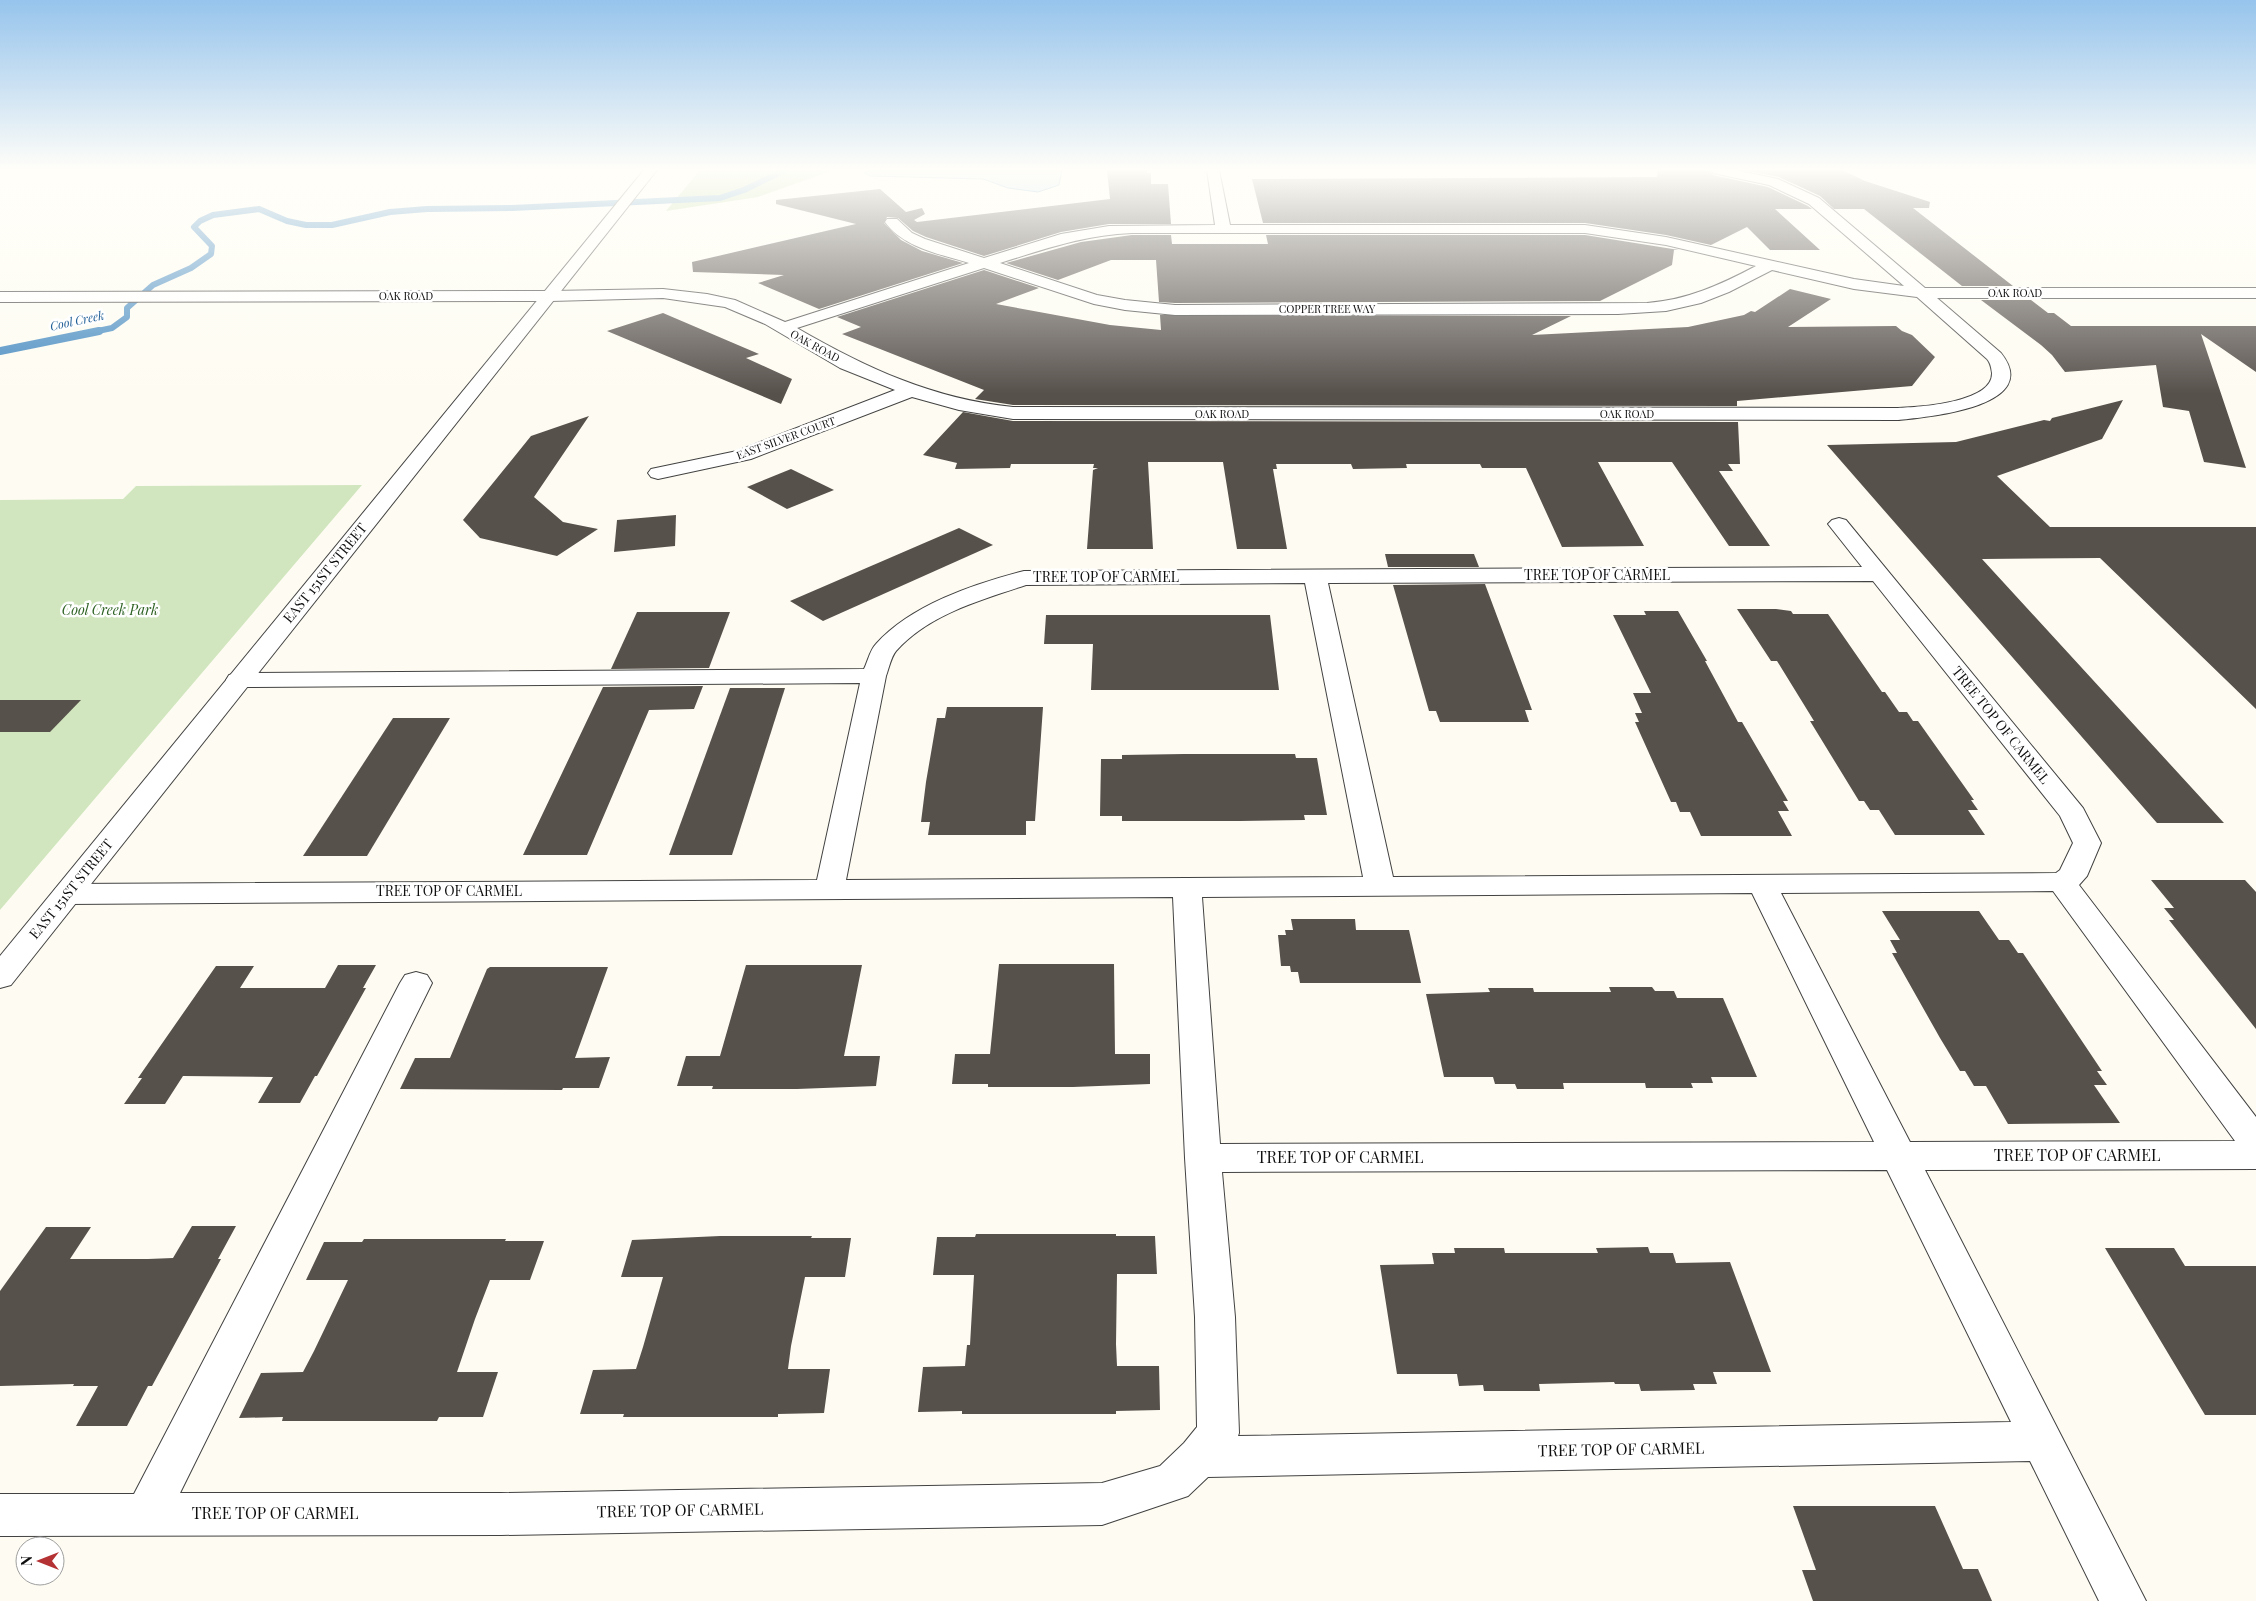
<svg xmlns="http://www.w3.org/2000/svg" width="2256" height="1601" font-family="'Playfair Display',serif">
<rect width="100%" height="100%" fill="#fefcf2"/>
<polygon fill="#d1e6be" points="362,485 0,910 0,500 123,499 136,486"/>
<polygon fill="#b5d59e" points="700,170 834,170 758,197 666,211"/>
<polygon fill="#bbdbf1" stroke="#488cc2" points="872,170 1062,170 1059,185 1038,192 1008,188 983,179 870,176 864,173"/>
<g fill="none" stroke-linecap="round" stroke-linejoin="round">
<polyline stroke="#488cc2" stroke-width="6" points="93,332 112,328 127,317 127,308 153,285 191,268 211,254 212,246 194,227 200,221 213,215 259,209 287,221 306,225 332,225 390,212 427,209 512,208 720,198 744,190 785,170"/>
<polyline stroke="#488cc2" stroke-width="8" points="0,351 99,331"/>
</g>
<g fill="#57514c">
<polygon points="1107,170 1147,170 1147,173 1151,173 1151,184 1168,184 1171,224 1109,224 1061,232 984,256 926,237 913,231 898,218 887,217 884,223 901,240 922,251 963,263 819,309 758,283 784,275 693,272 692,262 856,224 776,204 776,200 880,189 906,212 922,208 925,214 914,220 917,222 1110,199"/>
<polygon points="1658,170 1710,170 1713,175 1768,187 1808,206 1812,209 1775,209 1820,250 1770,250 1747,227 1711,245 1666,235 1585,223 1263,223 1252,179 1657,177"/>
<polygon points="1743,170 1842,170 1865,181 1930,202 1929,208 1913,208 2013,286 1962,286 1864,209 1834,209 1820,196 1779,177"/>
<polygon points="1132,235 1171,235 1172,244 1268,244 1266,235 1585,235 1679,250 1674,250 1672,265 1600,301 1175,303 1159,302 1156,260 1111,260 1058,280 1006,263 1081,242"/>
<polygon points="984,270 1039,288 996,304 1110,325 1161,330 1160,315 1571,316 1532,335 1688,327 1744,315 1751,311 1755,312 1790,289 1831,299 1788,327 1896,326 1902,331 1912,335 1935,357 1912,386 1737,401 1737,406 1013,405 975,399 984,390 842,334 861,327 837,317"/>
<polygon points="1981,300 2031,300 2048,313 2054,313 2071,326 2256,326 2256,372 2201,334 2246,468 2204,462 2189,411 2163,407 2156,365 2065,372 2052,355 2041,345"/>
<polygon points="663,313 759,354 746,358 792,379 781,404 607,331"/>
<polygon points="2123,400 2102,439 1997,476 2050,527 2256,527 2256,709 2100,558 1982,559 2224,823 2157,823 1827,445 1956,442 2044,420 2050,421 2052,418"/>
<polygon points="963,412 1013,421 1738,422 1740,464 1728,464 1733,471 1719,471 1770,546 1729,546 1672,462 1598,462 1644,546 1562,547 1526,468 1482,468 1480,464 1406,464 1407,468 1353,469 1351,464 1276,464 1277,469 1273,469 1287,549 1237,549 1223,462 1148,462 1153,549 1087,549 1093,470 1098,468 1093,468 1094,464 1011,464 1010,468 955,469 957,463 923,455"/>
<polygon points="589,416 534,497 563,522 598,529 557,556 480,538 463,520 531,436"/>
<polygon points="791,469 834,490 787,509 747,487"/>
<polygon points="676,515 675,546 614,552 617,520"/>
<polygon points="959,528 993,545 823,621 790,601"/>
<polygon points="1385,554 1474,554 1479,567 1388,567"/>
<polygon points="1485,584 1532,710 1525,710 1529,722 1440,722 1436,711 1429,711 1393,585"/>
<polygon points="1737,609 1776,609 1791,611 1793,614 1828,614 1882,692 1885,692 1899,712 1907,712 1913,721 1918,721 1974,800 1971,800 1978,810 1968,810 1985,835 1895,835 1879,810 1870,810 1864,801 1859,801 1810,721 1814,721 1777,661 1771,661"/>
<polygon points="1644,611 1678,611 1707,661 1705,661 1738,722 1742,722 1788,801 1783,801 1789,811 1778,811 1792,836 1701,836 1690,812 1680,812 1676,802 1671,802 1635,722 1639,722 1635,713 1642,713 1633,693 1651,693 1613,615 1646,615"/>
<polygon points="637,612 730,612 709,668 611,669"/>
<polygon points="1046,615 1270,615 1279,690 1091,690 1093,644 1044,644"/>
<polygon points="703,686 694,709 649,710 587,855 523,855 603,687"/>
<polygon points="730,688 785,688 732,855 669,855"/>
<polygon points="0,700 81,700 50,732 0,732"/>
<polygon points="947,707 1043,707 1035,821 1026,821 1026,835 928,835 930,822 921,822 926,782 937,718 945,718"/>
<polygon points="393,718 450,718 367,856 303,856"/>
<polygon points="1184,754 1295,754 1296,758 1317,758 1327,815 1304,815 1305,820 1240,821 1122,821 1122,816 1100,816 1101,759 1122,759 1122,755"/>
<polygon points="2151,880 2245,880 2256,892 2256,1029 2169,920 2174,920 2164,908 2174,908"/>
<polygon points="1882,911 1979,911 1999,940 2009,940 2018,953 2023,953 2102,1071 2097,1071 2107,1085 2094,1085 2120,1123 2008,1124 1986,1086 1974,1086 1965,1071 1960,1071 1940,1038 1892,953 1897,953 1890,940 1900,940"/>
<polygon points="1291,919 1355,919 1356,930 1409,930 1421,983 1300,983 1298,972 1291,972 1290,966 1281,966 1278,935 1286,935 1285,930 1293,930"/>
<polygon points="999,964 1114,964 1115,1054 1150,1054 1150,1084 1073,1087 988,1087 988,1084 952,1084 955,1054 990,1054"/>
<polygon points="338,965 376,965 363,988 366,988 317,1076 315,1076 300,1103 258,1103 273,1077 183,1076 165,1104 124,1104 142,1078 138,1078 216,966 254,966 240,988 325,988"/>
<polygon points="746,965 862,965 844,1056 880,1056 876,1086 797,1089 712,1089 713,1086 677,1086 686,1056 720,1056"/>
<polygon points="490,967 608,967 575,1058 610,1057 599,1088 563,1088 562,1090 400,1089 415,1058 450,1058 487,969"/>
<polygon points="1609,987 1652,987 1655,991 1674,991 1677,998 1723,998 1757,1077 1711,1077 1713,1083 1691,1083 1693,1088 1646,1088 1645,1083 1563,1083 1564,1089 1517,1089 1515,1084 1495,1084 1493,1077 1444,1077 1426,994 1490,992 1488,988 1533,988 1534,992 1611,992"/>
<polygon points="192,1226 236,1226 218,1259 221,1259 152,1386 148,1386 127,1426 76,1426 98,1386 73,1386 74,1384 0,1386 0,1291 46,1227 91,1227 70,1259 148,1259 173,1258"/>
<polygon points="976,1234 1116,1234 1116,1236 1155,1236 1157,1274 1117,1274 1116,1344 1117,1366 1159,1366 1160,1410 1116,1411 1116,1414 962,1414 962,1411 918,1412 923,1367 965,1366 967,1345 970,1345 974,1275 933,1275 937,1237 975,1237"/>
<polygon points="720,1236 812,1236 811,1238 851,1238 845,1277 805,1277 791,1346 788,1369 830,1369 824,1413 778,1414 778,1417 623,1417 624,1414 580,1414 593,1370 636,1369 643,1347 663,1277 621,1277 632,1240"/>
<polygon points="364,1239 506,1239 505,1241 544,1241 530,1280 490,1280 475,1319 457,1372 498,1372 483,1417 439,1417 437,1421 282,1421 283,1417 239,1418 261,1373 303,1372 314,1351 348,1280 306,1280 324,1242 362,1242"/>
<polygon points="1648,1247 1650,1253 1673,1253 1676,1263 1730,1262 1771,1372 1713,1372 1717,1384 1693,1384 1695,1390 1641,1391 1639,1384 1615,1384 1614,1382 1539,1384 1540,1391 1484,1391 1483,1385 1459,1386 1457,1374 1397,1374 1380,1265 1434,1264 1432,1253 1455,1253 1454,1248 1504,1248 1505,1253 1598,1253 1596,1248"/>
<polygon points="2105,1248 2174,1248 2185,1266 2256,1266 2256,1415 2205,1415"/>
<polygon points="1793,1506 1935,1506 1963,1569 1978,1569 1992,1601 1813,1601 1802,1570 1816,1570"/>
</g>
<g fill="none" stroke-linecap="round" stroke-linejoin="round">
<g stroke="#424242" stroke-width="2">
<g id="minor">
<path d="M1207,170h12l11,55h355l81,12 188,42 50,7 -95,-82 -40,-19 -56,-12 -1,-3h23l43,9 41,19 106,90h331v10h-319l64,55c43,54 -74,64 -103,67l-885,-1 -54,-9 -47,-13 -161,62 -93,20 -7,-2 -3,-4 3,-4 86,-18 158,-61 -55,-22 -75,-44 -40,-17 -62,-9 -112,3 -551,1v-10l551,-1 112,-2 44,5 28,6 50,22 184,-59c-29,-9 -65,-15 -84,-41l2,-3h10l15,14 13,6 59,19 77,-24 48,-8 106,-1zM1132,233h453l81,12 90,21c-36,19 -69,34 -109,37l-472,2 -50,-5 -28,-5 -97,-32c45,-14 84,-28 132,-30zM984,268l110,36 31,6 50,5 443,-1 48,-3 35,-8 28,-11 43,-22 82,19 63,8 70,62c4,5 4,8 5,14 1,30 -73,34 -94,35l-885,-1c-80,-8 -147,-39 -216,-79z"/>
<path d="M1839,518l7,2 237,288 18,35 -14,33 -8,9 177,232v52l-331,1 221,431h-47l-69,-140 -822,16 -20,19 -86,29 -601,10 -501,1v-42h134l266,-511 5,-8 11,-3 11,3 5,8 -252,510h321l601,-10 58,-17 24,-23 13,-16 -2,-110 -10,-159 -12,-261 -1106,7 -10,-3 -5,-7 5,-7 10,-3 750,-4 43,-197 -622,4 -9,-2 -3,-5 3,-5 9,-2 626,-4c4,-8 6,-19 12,-25 35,-39 98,-60 148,-73l838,-4 -34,-43 4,-4zM1873,581l187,235 13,27 -13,27 -4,3 -663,4 -65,-294zM1305,583l58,294 -517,3 40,-204c3,-8 5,-19 10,-25 33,-37 85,-51 130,-66zM2053,891l182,250 -325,1 -129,-249zM1752,893l122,249 -654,2 -18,-247zM1887,1170l124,252 -773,14 1,-3 -4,-116 -13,-145z"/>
</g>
</g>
<g stroke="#424242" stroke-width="2">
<polygon id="tertiary" points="644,170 657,170 11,985 0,988 0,956"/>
</g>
<use href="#minor" fill="#fff" fill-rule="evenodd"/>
<use href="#tertiary" fill="#fff" fill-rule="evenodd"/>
</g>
<linearGradient id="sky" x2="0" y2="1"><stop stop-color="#96c4ec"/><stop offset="0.43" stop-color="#fffef9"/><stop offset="1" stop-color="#fffef9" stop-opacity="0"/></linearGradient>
<rect width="2256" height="394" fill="url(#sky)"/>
<g text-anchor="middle" stroke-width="5" stroke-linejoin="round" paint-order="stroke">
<g font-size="11" fill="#0f0f0f" stroke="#fff">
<text x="2015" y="297">OAK ROAD</text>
<text x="406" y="300">OAK ROAD</text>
<text x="1327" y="313">COPPER TREE WAY</text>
<text transform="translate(815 346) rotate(29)" y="4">OAK ROAD</text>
<text x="1222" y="418">OAK ROAD</text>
<text x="1627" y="418">OAK ROAD</text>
<text transform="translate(786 438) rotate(-20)" y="4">EAST SILVER COURT</text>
</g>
<g font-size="12" font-style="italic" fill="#225f97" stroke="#fff">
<text transform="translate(77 321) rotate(-12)" y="4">Cool Creek</text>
</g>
<g font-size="14" fill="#0f0f0f" stroke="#fff">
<text transform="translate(325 573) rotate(-51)" y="5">EAST 151ST STREET</text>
<text x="1597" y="580">TREE TOP OF CARMEL</text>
<text x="1106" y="582">TREE TOP OF CARMEL</text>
<text transform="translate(2001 725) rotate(51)" y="5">TREE TOP OF CARMEL</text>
<text transform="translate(71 889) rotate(-51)" y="5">EAST 151ST STREET</text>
<text x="449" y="896">TREE TOP OF CARMEL</text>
</g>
<g font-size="14" font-style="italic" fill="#2e6224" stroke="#fff">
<text x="110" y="615">Cool Creek Park</text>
</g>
<g font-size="16" fill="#0f0f0f" stroke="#fff">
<text x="2077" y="1161">TREE TOP OF CARMEL</text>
<text x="1340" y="1163">TREE TOP OF CARMEL</text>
<text transform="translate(1621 1449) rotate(-1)" y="6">TREE TOP OF CARMEL</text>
<text transform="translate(680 1510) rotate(-1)" y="6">TREE TOP OF CARMEL</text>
<text x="275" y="1519">TREE TOP OF CARMEL</text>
</g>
</g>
<g transform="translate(40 1561) rotate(270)"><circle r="24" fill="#ffffff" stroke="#9f9f9f"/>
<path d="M0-4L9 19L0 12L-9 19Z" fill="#b43233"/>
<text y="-8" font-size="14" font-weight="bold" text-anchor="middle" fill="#0f0f0f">N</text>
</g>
</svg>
